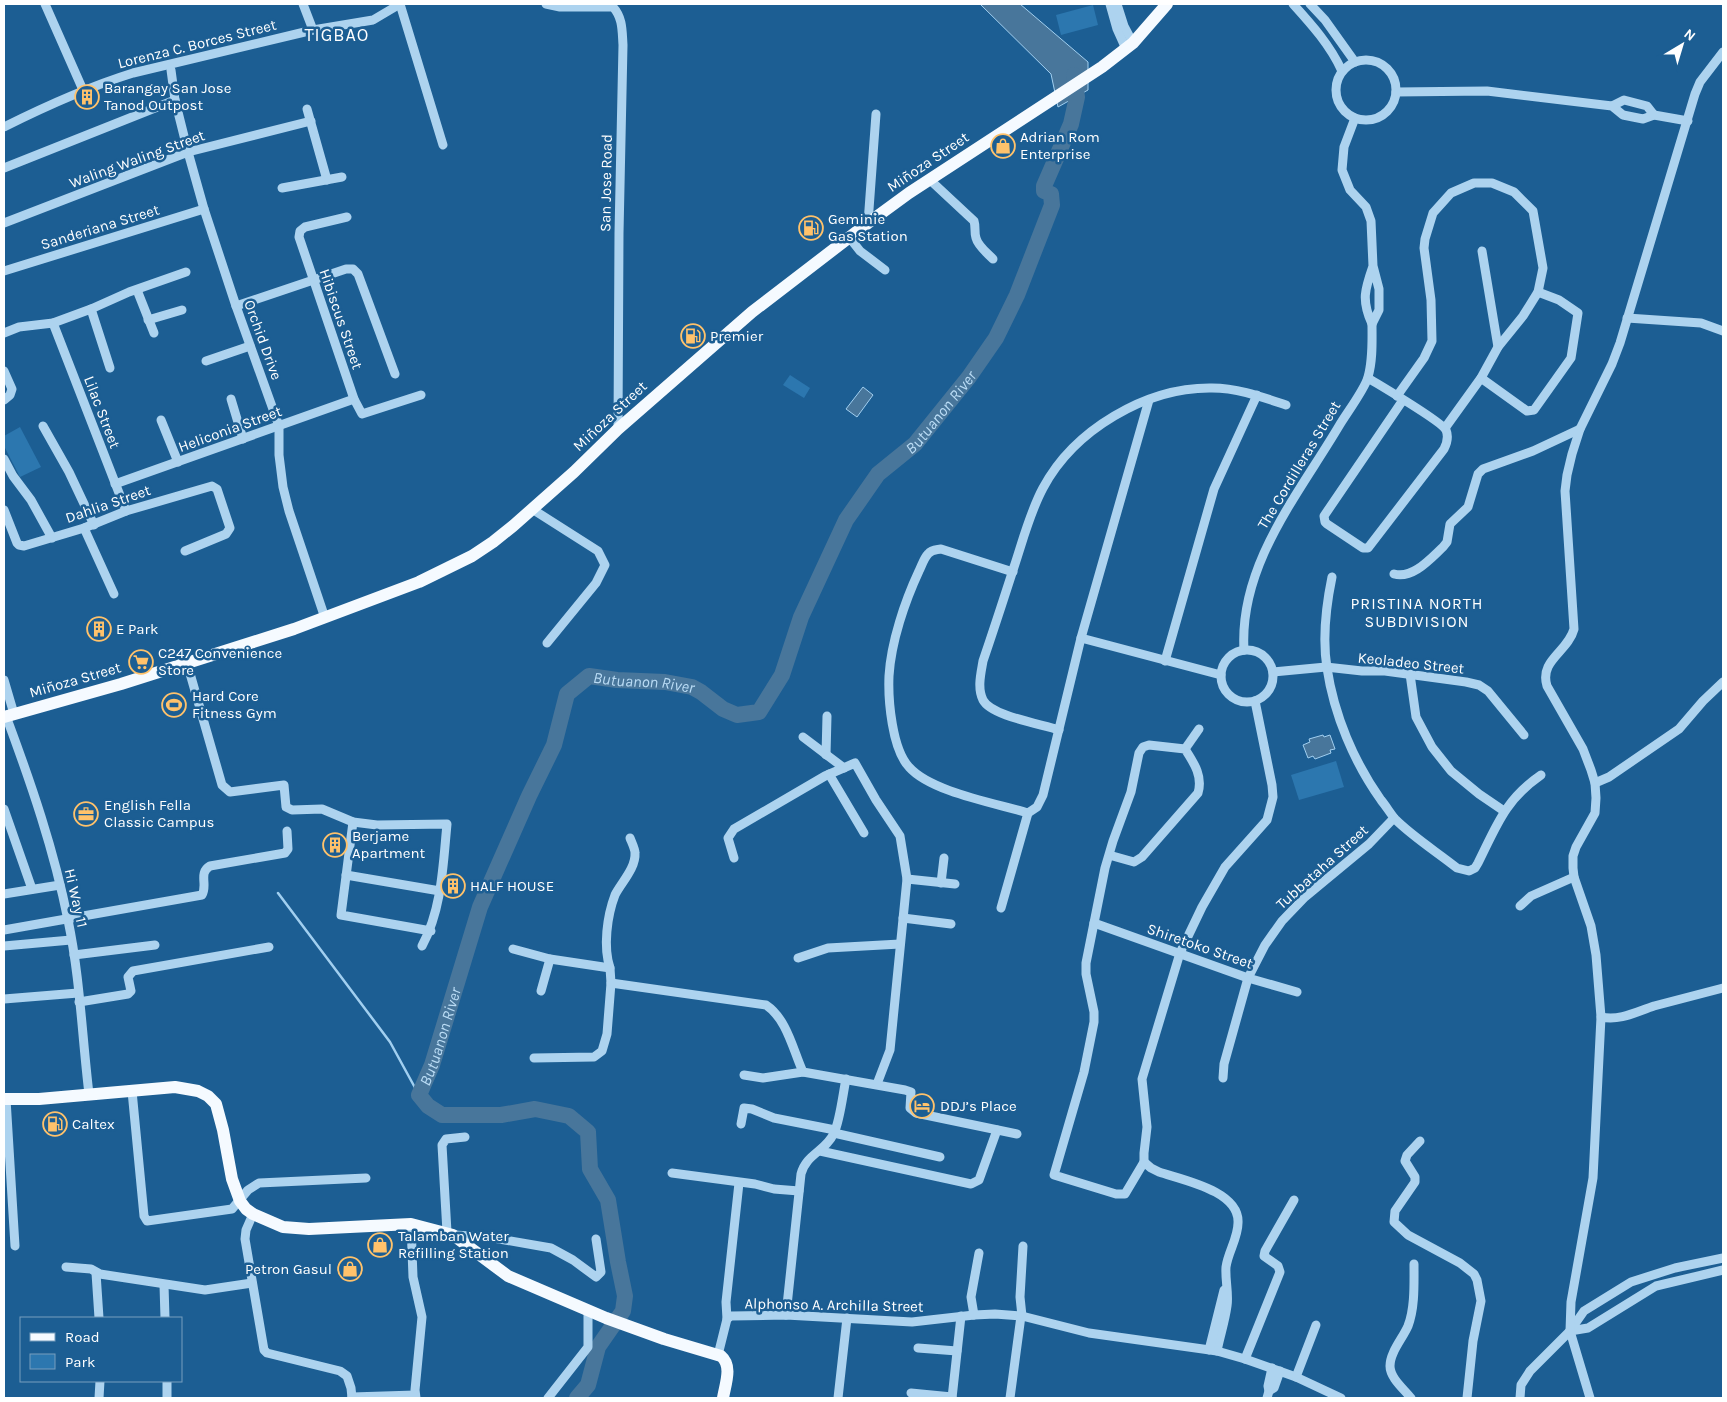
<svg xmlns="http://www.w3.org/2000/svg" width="1727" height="1402" font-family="Karla,sans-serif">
<rect width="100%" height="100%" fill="#1c5e93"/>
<g fill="#2c77af">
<polygon points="1093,5 1098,25 1061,35 1056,15"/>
<polygon points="790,375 810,388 804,398 783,385"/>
<polygon points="20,427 41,467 20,477 4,446 4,436"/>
<polygon points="1336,761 1344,787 1299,800 1291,775"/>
</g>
<g fill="#48769b" stroke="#a1cff0">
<polygon points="980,4 1020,4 1088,62 1088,90 1058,107 1051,74"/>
<polygon points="863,387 873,395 857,417 846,409"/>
<polygon points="1323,735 1324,737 1330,735 1335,749 1330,750 1331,753 1315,759 1313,756 1308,758 1303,745 1310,742 1309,739"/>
</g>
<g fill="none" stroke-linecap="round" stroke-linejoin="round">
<polyline stroke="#a1cff0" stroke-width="2.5" points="278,893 390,1042 419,1095"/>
<path stroke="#48769b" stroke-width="16" id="s1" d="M577,1398l11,-13 10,-38 25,-36 2,-15 -7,-34 -10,-62 -18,-31 -2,-37 -19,-16 -34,-7 -34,6h-59l-14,-9 -9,-11 13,-30 48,-158 49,-111 25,-51 13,-51 22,-18 28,4 48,2 27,5 9,5 22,17 14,6 22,-3 23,-37 19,-58 45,-97 32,-46 37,-30 54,-67 27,-39 21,-43 35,-90 -1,-11 -7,-3v-5l27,-62 6,-27 -3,-22"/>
<g stroke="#add3ef" stroke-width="9">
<polyline points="45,4 83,90"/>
<polyline points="303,4 313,30"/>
<polyline points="400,4 443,145"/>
<path d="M546,4l14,3h53c10,11 9,24 10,38l-4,188 -1,196"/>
<polyline points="1110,4 1117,29 1126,49"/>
<polyline points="1117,4 1124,26 1133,43"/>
<path d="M1293,4c19,21 37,41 49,67"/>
<polyline points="1310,4 1325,20 1355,62"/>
<circle cx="1366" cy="90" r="30"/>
<polyline points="171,70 175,100 188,152 204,209 236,306 279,426 279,455 283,487 289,511 325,618"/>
<polyline points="1396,92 1487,91 1612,106 1623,115 1643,119 1654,115 1688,121"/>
<polyline points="1612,106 1624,100 1647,106 1654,115"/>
<polyline points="307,109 327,180"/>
<path d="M1355,118l-11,29 -2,23 8,20 16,17 5,14 2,45 6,23v21l-7,14c-11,-24 -7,-35 1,-58"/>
<path d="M4,127c42,-21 84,-40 129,-54l180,-43 60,-10 27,-16"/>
<polyline points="4,168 175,100"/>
<path d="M930,180l44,41c2,6 0,11 2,17 2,8 11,15 17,21"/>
<polyline points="282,188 342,177"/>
<polyline points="347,217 305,227 300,231 299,237 354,399 362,414 421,395"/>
<polyline points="4,223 188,152 311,121"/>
<polyline points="868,223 876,114"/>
<polyline points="849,237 860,251 885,270"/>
<polyline points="1482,251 1498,347"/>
<polyline points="4,271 204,209"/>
<polyline points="137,290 154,333"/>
<polyline points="236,306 346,269 353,269 358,274 395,374"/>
<polyline points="91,309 110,368"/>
<polyline points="1627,318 1701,323 1723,331"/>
<polyline points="148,320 182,310"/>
<polyline points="53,323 126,511"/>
<polyline points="4,333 19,327 53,323 91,309 129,292 186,272"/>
<polyline points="206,361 250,346"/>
<polyline points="4,371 12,389 10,395 4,400"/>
<path d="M1368,378c13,8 73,43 78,52 3,7 1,13 -2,19l-76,99h-5l-36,-24 -2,-2 -1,-6 79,-116"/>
<polyline points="1481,378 1527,411 1534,410 1571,358 1578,313 1559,300 1538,292"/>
<polyline points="1397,396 1424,358 1432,341 1431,300 1424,248 1425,239 1433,213 1451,193 1474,183 1492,183 1514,192 1533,211 1543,268 1538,292 1523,316 1498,347 1481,378 1445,428"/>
<polyline points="231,399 243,439"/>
<polyline points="161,420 178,462"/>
<polyline points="43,426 69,472 94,525"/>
<polyline points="4,459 13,476 31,500 52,538"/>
<polyline points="115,484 354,399"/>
<polyline points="532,509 598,551 605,565 596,583 547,643"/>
<polyline points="4,510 17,543 19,545 24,546 84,528 126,511 212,486 217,489 230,528 226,534 185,551"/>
<polyline points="84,528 114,594"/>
<path d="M1013,572l-72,-23c-5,1 -9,0 -13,5 -4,4 -6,11 -9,17 -14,30 -28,71 -30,105 -1,24 3,73 20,91 22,25 86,36 119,46l9,-6 6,-12 38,-157 68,-238"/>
<path d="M1394,574c19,5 36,-15 49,-27l4,-5 3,-18 18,-17 10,-33 5,-5 50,-18 47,-22"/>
<path d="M1332,577c-6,29 -10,60 -5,91 7,47 27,94 54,132 5,6 9,13 14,19 18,18 42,33 62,49l12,3 6,-3 3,-5c19,-38 27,-63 63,-88"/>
<polyline points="1081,638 1221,675"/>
<circle cx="1247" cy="676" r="26"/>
<path d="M1244,650c-5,-85 54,-155 95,-224 7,-12 26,-37 29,-49 5,-17 4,-36 4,-53"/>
<polyline points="1165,661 1214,489 1257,395"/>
<path d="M187,663l35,122 8,7 54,-7 2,22 6,3 30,-1 31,13 24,3 70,-1c-4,41 -5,85 -25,122"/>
<polyline points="1273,672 1326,667 1362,671 1385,671 1466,682 1479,685 1488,691 1524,735"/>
<polyline points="1410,674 1416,717 1432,747 1451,771 1479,794 1504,811"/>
<polyline points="4,680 14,714"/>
<path d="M6,716c25,67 48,134 62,204 12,57 14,116 21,174"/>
<path d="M1059,730c-18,-6 -68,-14 -76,-30 -6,-12 -2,-27 0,-39 11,-32 21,-63 31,-94 9,-27 16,-55 29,-79 31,-58 103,-101 169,-100 26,0 50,9 74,17"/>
<polyline points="803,737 844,768"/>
<polyline points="1185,749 1199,729"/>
<polyline points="826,755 827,716"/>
<polyline points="829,774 864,833"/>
<polyline points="1595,783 1609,777 1679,729 1703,701 1723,682"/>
<polyline points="4,809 32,889"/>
<polyline points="353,822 341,915 431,931"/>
<path d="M1109,855l25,7 8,-5 56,-64c5,-17 -4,-30 -13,-44l-36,-4 -6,2 -4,6 -8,39 -18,49 -8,27 -19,95v11l8,38v10l-10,50 -30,103 62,19h9l19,-32v-9l3,-26 -5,-48 38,-126 22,-46 23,-40 42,-47 6,-23 -1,-12 -17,-84"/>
<polyline points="734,858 728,838 734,829 825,776 855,763 876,800 900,836 907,879 890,1050 877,1084"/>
<polyline points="346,875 440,891"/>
<polyline points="907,879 955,884"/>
<polyline points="941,883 944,858"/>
<polyline points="4,894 60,885"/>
<polyline points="1520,906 1531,896 1574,877"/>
<polyline points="1001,908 1028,813"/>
<polyline points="903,918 951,924"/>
<polyline points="1094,923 1248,978 1297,992"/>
<path d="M4,930l198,-35c6,-10 -4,-22 8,-29l75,-13 3,-4 -1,-18"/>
<polyline points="4,946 71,940"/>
<polyline points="513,949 550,959 610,968 611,983 607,1034 602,1051 594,1057 534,1058"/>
<polyline points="74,955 155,945"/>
<polyline points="798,958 828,948 900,944"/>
<path d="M610,968c-7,-21 -3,-52 5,-73 6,-12 21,-27 20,-42 0,-4 -3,-10 -5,-15"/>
<path d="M611,983l155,22c21,14 27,45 37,67l102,18 6,2 -1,16 6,5 101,21"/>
<polyline points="541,991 550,959"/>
<polyline points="4,999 78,993"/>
<polyline points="79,1002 128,994 131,991 128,977 133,971 269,947"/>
<path d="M1601,1017c19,4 35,-5 53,-11 23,-6 46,-12 69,-18"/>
<polyline points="744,1075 763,1078 803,1072"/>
<polyline points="1223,1078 1224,1064 1248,978 1265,945 1282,921 1305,897 1369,844 1394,818"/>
<polyline points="132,1091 144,1216 147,1221 232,1209 248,1190 259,1183 366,1178"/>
<polyline points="6,1099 15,1246"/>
<polyline points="741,1124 744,1108 752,1109 774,1118 835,1130"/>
<polyline points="834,1133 940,1157"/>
<polyline points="1420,1141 1407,1155 1405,1161 1415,1177 1415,1182 1395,1211 1394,1222 1408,1235 1460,1263 1474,1274 1477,1280 1481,1301 1473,1341 1467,1398"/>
<polyline points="820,1151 971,1184 979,1180 997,1130"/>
<path d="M1144,1162l7,6 8,4c24,8 81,19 79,51 0,15 -10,29 -12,44 -1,13 3,27 1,39 -2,15 -7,30 -10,45"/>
<polyline points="672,1173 755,1184 774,1189 799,1191"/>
<polyline points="253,1214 246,1230 245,1239 264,1350 267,1353 340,1371 347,1376 351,1388 352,1398"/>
<polyline points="411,1224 413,1277 422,1317 415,1390 416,1398"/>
<polyline points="447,1232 442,1145 446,1139 465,1137"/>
<polyline points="454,1235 488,1237 551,1248 573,1260 596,1277 601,1272 596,1239"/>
<polyline points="66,1267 91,1269 100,1274 205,1290 252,1283"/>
<polyline points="96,1273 99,1318"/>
<polyline points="164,1285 165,1318"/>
<path d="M786,1315l15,-141c5,-20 25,-23 33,-41 6,-12 9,-40 12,-54"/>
<polyline points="974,1315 971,1297 979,1253"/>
<polyline points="1022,1316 1020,1297 1023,1246"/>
<polyline points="727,1319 731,1316 786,1315 912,1322 974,1315 995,1314 1022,1316 1089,1333 1217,1351 1245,1359 1296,1377 1341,1398"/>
<polyline points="1570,1331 1588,1328 1656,1286 1723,1270"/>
<polyline points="918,1348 957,1351"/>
<polyline points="1209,1350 1224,1290"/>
<polyline points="718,1355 727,1319 726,1302 739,1183"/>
<polyline points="1245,1359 1280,1272 1278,1266 1264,1256 1265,1251 1294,1200"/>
<polyline points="1296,1377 1316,1325"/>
<polyline points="167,1381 167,1398"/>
<polyline points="1269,1391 1274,1388 1280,1371"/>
<polyline points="911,1393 952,1397"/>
<polyline points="352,1397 415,1395"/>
<polyline points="99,1398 100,1381"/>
<polyline points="548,1398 588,1347 588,1310"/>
<polyline points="838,1398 847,1318"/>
<polyline points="952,1398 961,1316"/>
<polyline points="1010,1398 1021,1316"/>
<polyline points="1267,1398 1269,1391 1268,1386 1272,1368"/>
<path d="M1411,1398c-7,-9 -21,-20 -21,-32 0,-14 13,-28 18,-40 7,-18 6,-42 6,-62"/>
<polyline points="1520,1398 1521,1385 1530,1371 1570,1331 1584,1311 1631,1282 1675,1268 1723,1258"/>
<path d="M1590,1398l-20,-67 1,-29 22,-124 8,-161 -5,-62 -5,-29 -17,-49 -1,-9v-12l3,-9 19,-34 1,-15 -1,-15 -4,-13 -8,-21 -36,-63c-8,-26 21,-34 27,-57l-9,-138 2,-16 5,-21 8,-25 32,-65 8,-21 75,-249 5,-12 23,-30"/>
</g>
<g stroke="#f5faff" stroke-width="12">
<polyline points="4,717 121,684 294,629 419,582 472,556 493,542 513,526 574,472 618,429 752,312 868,223 909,193 1102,67 1133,43 1167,4"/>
<path d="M4,1099h35l136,-12 23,4 10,5 8,8 7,26 9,49 8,22 6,8 7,5 30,13 26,2 102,-5 42,11 55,41 98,42 58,21 57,17c12,10 4,29 2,42"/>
</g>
</g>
<defs>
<g id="building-ring" transform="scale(1.25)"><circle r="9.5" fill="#1c5e93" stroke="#ffc26b" stroke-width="1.5"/><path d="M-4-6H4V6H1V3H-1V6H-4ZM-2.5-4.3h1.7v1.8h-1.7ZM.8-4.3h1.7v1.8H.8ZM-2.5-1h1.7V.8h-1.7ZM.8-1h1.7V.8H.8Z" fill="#ffc26b"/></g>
<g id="shop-ring" transform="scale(1.25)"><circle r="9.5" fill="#1c5e93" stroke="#ffc26b" stroke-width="1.5"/><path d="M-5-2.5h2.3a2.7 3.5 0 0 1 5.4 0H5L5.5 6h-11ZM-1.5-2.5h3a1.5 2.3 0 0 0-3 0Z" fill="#ffc26b"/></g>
<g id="fuel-ring" transform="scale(1.25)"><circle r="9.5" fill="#1c5e93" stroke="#ffc26b" stroke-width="1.5"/><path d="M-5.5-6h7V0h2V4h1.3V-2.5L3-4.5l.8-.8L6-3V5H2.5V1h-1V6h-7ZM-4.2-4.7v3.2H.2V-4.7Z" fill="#ffc26b"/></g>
<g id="supermarket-ring" transform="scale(1.25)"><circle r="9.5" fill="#1c5e93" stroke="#ffc26b" stroke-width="1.5"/><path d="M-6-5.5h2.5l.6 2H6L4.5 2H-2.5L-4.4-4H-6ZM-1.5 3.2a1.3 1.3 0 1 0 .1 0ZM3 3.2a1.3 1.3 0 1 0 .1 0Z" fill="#ffc26b"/></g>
<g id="stadium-ring" transform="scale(1.25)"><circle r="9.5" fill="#1c5e93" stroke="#ffc26b" stroke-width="1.5"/><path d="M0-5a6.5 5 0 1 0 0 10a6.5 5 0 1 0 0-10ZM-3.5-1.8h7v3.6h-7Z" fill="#ffc26b"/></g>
<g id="office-ring" transform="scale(1.25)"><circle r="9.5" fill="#1c5e93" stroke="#ffc26b" stroke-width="1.5"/><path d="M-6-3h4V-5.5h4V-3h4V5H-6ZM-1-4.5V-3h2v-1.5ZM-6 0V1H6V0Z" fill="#ffc26b"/></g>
<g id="hotel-ring" transform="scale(1.25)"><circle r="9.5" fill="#1c5e93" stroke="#ffc26b" stroke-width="1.5"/><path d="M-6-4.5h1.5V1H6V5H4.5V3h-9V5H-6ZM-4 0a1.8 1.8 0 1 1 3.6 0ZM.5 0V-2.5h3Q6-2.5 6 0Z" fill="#ffc26b"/></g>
</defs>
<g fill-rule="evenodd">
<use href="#building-ring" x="87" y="97"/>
<use href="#shop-ring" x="1003" y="146"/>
<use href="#fuel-ring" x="811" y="228"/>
<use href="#fuel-ring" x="693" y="336"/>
<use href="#building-ring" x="99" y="629"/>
<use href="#supermarket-ring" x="141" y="662"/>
<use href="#stadium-ring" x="174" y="705"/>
<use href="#office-ring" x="86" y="814"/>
<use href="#building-ring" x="335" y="845"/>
<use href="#building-ring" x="453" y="886"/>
<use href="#hotel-ring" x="922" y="1106"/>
<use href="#fuel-ring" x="55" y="1124"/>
<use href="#shop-ring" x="380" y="1245"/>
<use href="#shop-ring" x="350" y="1269"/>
</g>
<g text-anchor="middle" stroke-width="5" stroke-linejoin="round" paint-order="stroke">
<g font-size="15" fill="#fff" stroke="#1c5e93">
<text transform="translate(197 44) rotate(-14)" y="5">Lorenza C. Borces Street</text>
<text transform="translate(137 159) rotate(-20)" y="5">Waling Waling Street</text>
<text transform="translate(928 162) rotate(-34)" y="5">Miñoza Street</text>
<text transform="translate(606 183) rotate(-89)" y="5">San Jose Road</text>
<text transform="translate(100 227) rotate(-17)" y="5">Sanderiana Street</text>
<text transform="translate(341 319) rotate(71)" y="5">Hibiscus Street</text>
<text transform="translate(263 340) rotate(70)" y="5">Orchid Drive</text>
<text transform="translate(102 412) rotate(69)" y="5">Lilac Street</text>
<text transform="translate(610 416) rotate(-43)" y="5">Miñoza Street</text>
<text transform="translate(230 429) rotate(-20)" y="5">Heliconia Street</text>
<text transform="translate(1299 465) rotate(-59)" y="5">The Cordilleras Street</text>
<text transform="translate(108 504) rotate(-19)" y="5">Dahlia Street</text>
<text transform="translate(1411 663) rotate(6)" y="5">Keoladeo Street</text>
<text transform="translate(75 680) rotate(-16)" y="5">Miñoza Street</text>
<text transform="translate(1322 867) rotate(-42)" y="5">Tubbataha Street</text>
<text transform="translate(76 898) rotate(77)" y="5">Hi Way 11</text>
<text transform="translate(1200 946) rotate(19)" y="5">Shiretoko Street</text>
<text transform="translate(834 1305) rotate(1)" y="5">Alphonso A. Archilla Street</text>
</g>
<g font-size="15" fill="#fff" stroke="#1c5e93" text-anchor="start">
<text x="104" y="93">Barangay San Jose<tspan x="104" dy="17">Tanod Outpost</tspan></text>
<text x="1020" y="142">Adrian Rom<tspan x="1020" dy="17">Enterprise</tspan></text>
<text x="828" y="224">Geminie<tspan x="828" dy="17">Gas Station</tspan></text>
<text x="710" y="341">Premier</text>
<text x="116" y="634">E Park</text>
<text x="158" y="658">C247 Convenience<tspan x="158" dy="17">Store</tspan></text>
<text x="192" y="701">Hard Core<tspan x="192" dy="17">Fitness Gym</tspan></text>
<text x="104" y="810">English Fella<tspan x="104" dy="17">Classic Campus</tspan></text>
<text x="352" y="841">Berjame<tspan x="352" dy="17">Apartment</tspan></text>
<text x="470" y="891">HALF HOUSE</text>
<text x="940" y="1111">DDJ’s Place</text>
<text x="72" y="1129">Caltex</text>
<text x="398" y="1241">Talamban Water<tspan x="398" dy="17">Refilling Station</tspan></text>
<text x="332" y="1274" text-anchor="end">Petron Gasul</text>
</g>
<g font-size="16" font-style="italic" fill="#badcf5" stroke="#1c5e93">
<text dy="6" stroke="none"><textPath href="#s1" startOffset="1462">Butuanon River</textPath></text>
<text dy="6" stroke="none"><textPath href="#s1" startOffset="982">Butuanon River</textPath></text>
<text dy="6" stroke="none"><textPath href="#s1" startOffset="532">Butuanon River</textPath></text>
</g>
<g font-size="16" letter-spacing="1" fill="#fff" stroke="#1c5e93">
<text x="1417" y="609">PRISTINA NORTH<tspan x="1417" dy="18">SUBDIVISION</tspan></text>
</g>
<g font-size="18" letter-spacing="1" fill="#fff" stroke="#1c5e93">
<text x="337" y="41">TIGBAO</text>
</g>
</g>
<rect width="1727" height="1402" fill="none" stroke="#ffffff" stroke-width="10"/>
<rect x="20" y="1317" width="162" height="65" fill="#1c5e93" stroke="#779ebe"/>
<rect x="30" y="1333" width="25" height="8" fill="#f5faff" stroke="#779ebe"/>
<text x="65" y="1342" font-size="15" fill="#ffffff">Road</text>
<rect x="30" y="1354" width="25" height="15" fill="#2c77af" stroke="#779ebe"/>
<text x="65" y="1367" font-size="15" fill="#ffffff">Park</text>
<g transform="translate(1682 45) rotate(38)" stroke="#1c5e93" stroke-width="4" paint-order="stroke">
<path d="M0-4L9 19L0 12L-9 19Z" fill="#ffffff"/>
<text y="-8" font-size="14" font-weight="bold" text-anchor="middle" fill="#ffffff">N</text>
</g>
</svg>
